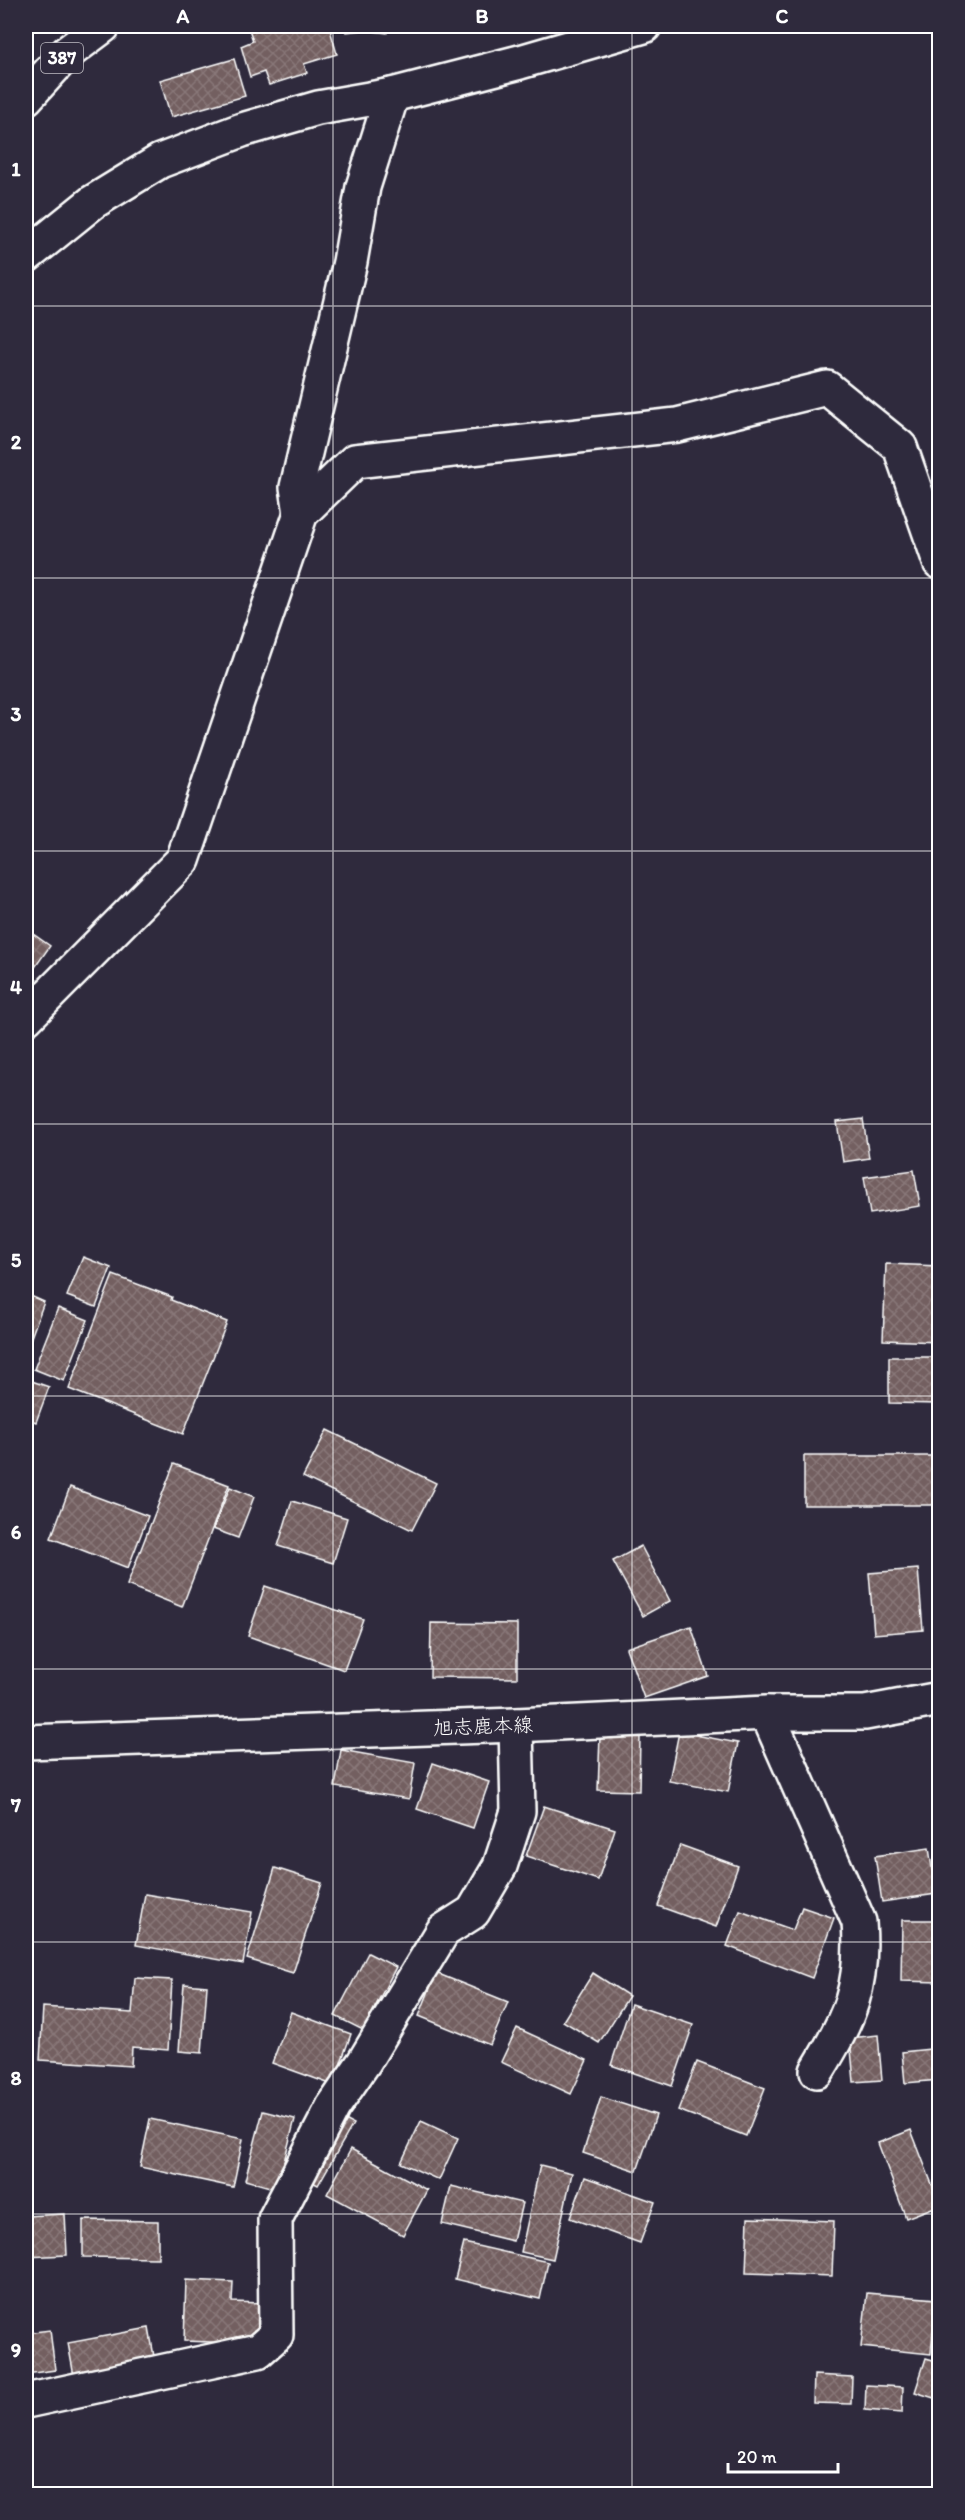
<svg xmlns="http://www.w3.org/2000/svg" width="965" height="2520" font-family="Itim,'Klee One',sans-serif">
<defs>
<pattern id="building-cross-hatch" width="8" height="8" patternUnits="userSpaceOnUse" patternTransform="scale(1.5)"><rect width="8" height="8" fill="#735f60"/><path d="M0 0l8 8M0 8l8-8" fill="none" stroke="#887778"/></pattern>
</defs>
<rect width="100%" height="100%" fill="#2f2a3d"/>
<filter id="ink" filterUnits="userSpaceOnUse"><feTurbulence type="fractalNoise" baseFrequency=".0167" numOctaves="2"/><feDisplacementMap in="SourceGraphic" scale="12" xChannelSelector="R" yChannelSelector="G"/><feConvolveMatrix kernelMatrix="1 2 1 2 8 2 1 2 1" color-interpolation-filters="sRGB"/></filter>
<g filter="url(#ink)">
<g fill="url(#building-cross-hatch)" stroke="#fff" stroke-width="1.5">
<polygon points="248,26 329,26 337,54 304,64 307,73 269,85 264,72 250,77 241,46 253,41"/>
<polygon points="344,26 387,26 387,33 364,30 346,32"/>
<polygon points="234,59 245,96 171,117 160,80"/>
<polygon points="26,929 50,946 26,980"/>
<polygon points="863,1119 869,1158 843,1162 837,1122"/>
<polygon points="914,1170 920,1206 870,1214 864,1177"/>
<polygon points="83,1257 111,1268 96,1307 67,1296"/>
<polygon points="886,1264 940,1266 940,1342 883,1340"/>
<polygon points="113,1275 172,1297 171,1300 227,1322 183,1434 69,1389"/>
<polygon points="26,1294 44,1302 26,1351"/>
<polygon points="58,1308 88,1320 64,1381 34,1369"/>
<polygon points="889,1357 940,1357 940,1404 889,1403"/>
<polygon points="26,1379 49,1387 36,1422 26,1418"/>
<polygon points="327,1430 436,1483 412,1530 303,1477"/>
<rect x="804" y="1456" width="136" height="49"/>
<polygon points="174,1464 229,1485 182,1607 127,1585"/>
<polygon points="70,1487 148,1516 128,1568 51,1538"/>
<polygon points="230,1487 254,1497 238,1538 213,1529"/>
<polygon points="292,1501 347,1518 333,1563 278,1546"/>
<polygon points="641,1546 670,1601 643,1616 613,1561"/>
<polygon points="918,1569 923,1630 874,1634 869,1573"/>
<polygon points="265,1586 363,1619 344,1670 248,1636"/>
<polygon points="431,1623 517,1624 517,1678 430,1677"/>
<polygon points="691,1626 708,1676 644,1698 626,1648"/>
<polygon points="679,1732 738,1743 728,1792 669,1781"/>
<polygon points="600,1735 640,1736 639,1791 598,1790"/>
<polygon points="341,1750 415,1763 409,1799 335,1787"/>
<polygon points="433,1763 489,1782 473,1828 417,1809"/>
<polygon points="544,1806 615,1829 598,1880 526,1856"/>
<polygon points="680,1845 738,1866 716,1927 658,1906"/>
<polygon points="929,1848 936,1894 882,1902 875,1856"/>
<polygon points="275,1868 322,1883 293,1973 247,1959"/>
<polygon points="145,1894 252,1912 243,1964 136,1945"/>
<polygon points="802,1907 834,1918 812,1978 727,1946 740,1911 793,1930"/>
<polygon points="902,1920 940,1920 940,1982 901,1981"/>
<polygon points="368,1953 396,1967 363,2030 335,2016"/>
<polygon points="436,1973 508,2002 490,2045 419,2016"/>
<polygon points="593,1973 629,1996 599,2043 563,2021"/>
<polygon points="135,1978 172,1980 168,2050 132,2047 131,2066 40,2060 43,2007 132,2013"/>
<polygon points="184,1984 207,1986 202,2053 179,2051"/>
<polygon points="631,2004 693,2025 672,2086 611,2065"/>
<polygon points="291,2012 351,2034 333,2085 272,2063"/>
<polygon points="517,2028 587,2060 571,2094 501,2062"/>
<polygon points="878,2035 882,2080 854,2082 850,2038"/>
<polygon points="940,2048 940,2080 905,2083 902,2052"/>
<polygon points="697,2062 765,2088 746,2136 678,2110"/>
<polygon points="601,2097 656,2115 637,2171 583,2153"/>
<polygon points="263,2111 295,2119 277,2189 245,2180"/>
<polygon points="334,2114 353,2124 318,2185 299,2175"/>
<polygon points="150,2119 243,2139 233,2187 140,2167"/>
<polygon points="421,2121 458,2138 439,2180 401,2163"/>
<polygon points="911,2130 940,2205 906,2218 878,2143"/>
<polygon points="351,2149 427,2190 403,2235 327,2194"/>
<polygon points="540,2165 572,2173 553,2259 521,2252"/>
<polygon points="585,2177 655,2202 640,2243 570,2218"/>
<polygon points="451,2186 522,2203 513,2241 442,2224"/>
<polygon points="65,2214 67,2255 26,2257 26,2216"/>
<polygon points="748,2218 834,2221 832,2276 746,2273"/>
<polygon points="83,2220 158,2221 158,2258 83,2257"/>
<polygon points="464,2243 548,2262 540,2299 455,2279"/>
<polygon points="186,2280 233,2282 232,2302 265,2303 264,2344 184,2341"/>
<polygon points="867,2293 936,2299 931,2354 861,2347"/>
<polygon points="149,2328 156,2368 75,2382 68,2343"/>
<polygon points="50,2330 55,2370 26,2374 26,2333"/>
<polygon points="926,2358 940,2362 940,2400 915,2392"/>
<polygon points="814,2375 852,2377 851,2404 813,2403"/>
<polygon points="866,2385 903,2387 902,2413 865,2410"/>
</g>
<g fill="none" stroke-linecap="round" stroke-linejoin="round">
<g stroke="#fff" stroke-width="38">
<g id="street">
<polyline points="26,256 93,202 160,161 242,130 318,108 392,95"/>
<polyline points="301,513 297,487 350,262 363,187 392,95 520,62 644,26"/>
<polyline points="26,1018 183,860 301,513 355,461 677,425 827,388 900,447 940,562"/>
<path d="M767,1713l92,209c5,64 -9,95 -42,149"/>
<polyline points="26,2401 258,2351 276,2335 275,2219 333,2107 364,2062 443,1931 473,1912 500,1866 518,1811 516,1725"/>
</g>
</g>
<g stroke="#fff" stroke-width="38">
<polyline id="secondary" points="26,1742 516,1725 767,1713 865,1713 940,1699"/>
</g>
<g stroke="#fff" stroke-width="38">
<polyline id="highway" points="26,98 67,53 103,26"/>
</g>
<use href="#street" stroke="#2f2a3d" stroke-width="33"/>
<use href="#secondary" stroke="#2f2a3d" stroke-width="33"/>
<use href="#highway" stroke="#2f2a3d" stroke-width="33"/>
</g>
</g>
<path fill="none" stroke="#fff" stroke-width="1.5" stroke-opacity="0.55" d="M333,26v2468M632,26v2468M26,306h914M26,578h914M26,851h914M26,1124h914M26,1396h914M26,1669h914M26,1942h914M26,2214h914"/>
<g text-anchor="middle" stroke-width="4.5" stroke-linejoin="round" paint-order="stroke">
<rect fill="#2f2a3d" stroke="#c1bfc5" stroke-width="1.5" x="41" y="43" width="42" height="30" rx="4.5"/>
<g font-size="18" font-weight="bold" fill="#fff">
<text x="62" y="64">387</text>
</g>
<g font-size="20" fill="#fff" stroke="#2f2a3d">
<text transform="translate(483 1726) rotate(-2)" y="7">旭志鹿本線</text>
</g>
</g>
<rect width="965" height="2520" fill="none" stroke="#2f2a3d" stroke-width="66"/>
<path d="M728 2463v9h110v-9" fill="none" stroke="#ffffff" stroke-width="3"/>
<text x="737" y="2463" font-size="18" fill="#ffffff" stroke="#2f2a3d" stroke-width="4.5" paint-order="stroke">20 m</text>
<rect x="33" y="33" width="899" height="2454" fill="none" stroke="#fff" stroke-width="2"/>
<g font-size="20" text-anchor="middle" font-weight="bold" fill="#fff">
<text x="183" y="23">A</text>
<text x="482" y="23">B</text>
<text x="782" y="23">C</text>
<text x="16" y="176">1</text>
<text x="16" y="449">2</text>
<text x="16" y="721">3</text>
<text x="16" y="994">4</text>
<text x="16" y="1267">5</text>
<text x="16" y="1539">6</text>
<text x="16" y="1812">7</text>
<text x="16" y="2085">8</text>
<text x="16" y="2357">9</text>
</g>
</svg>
